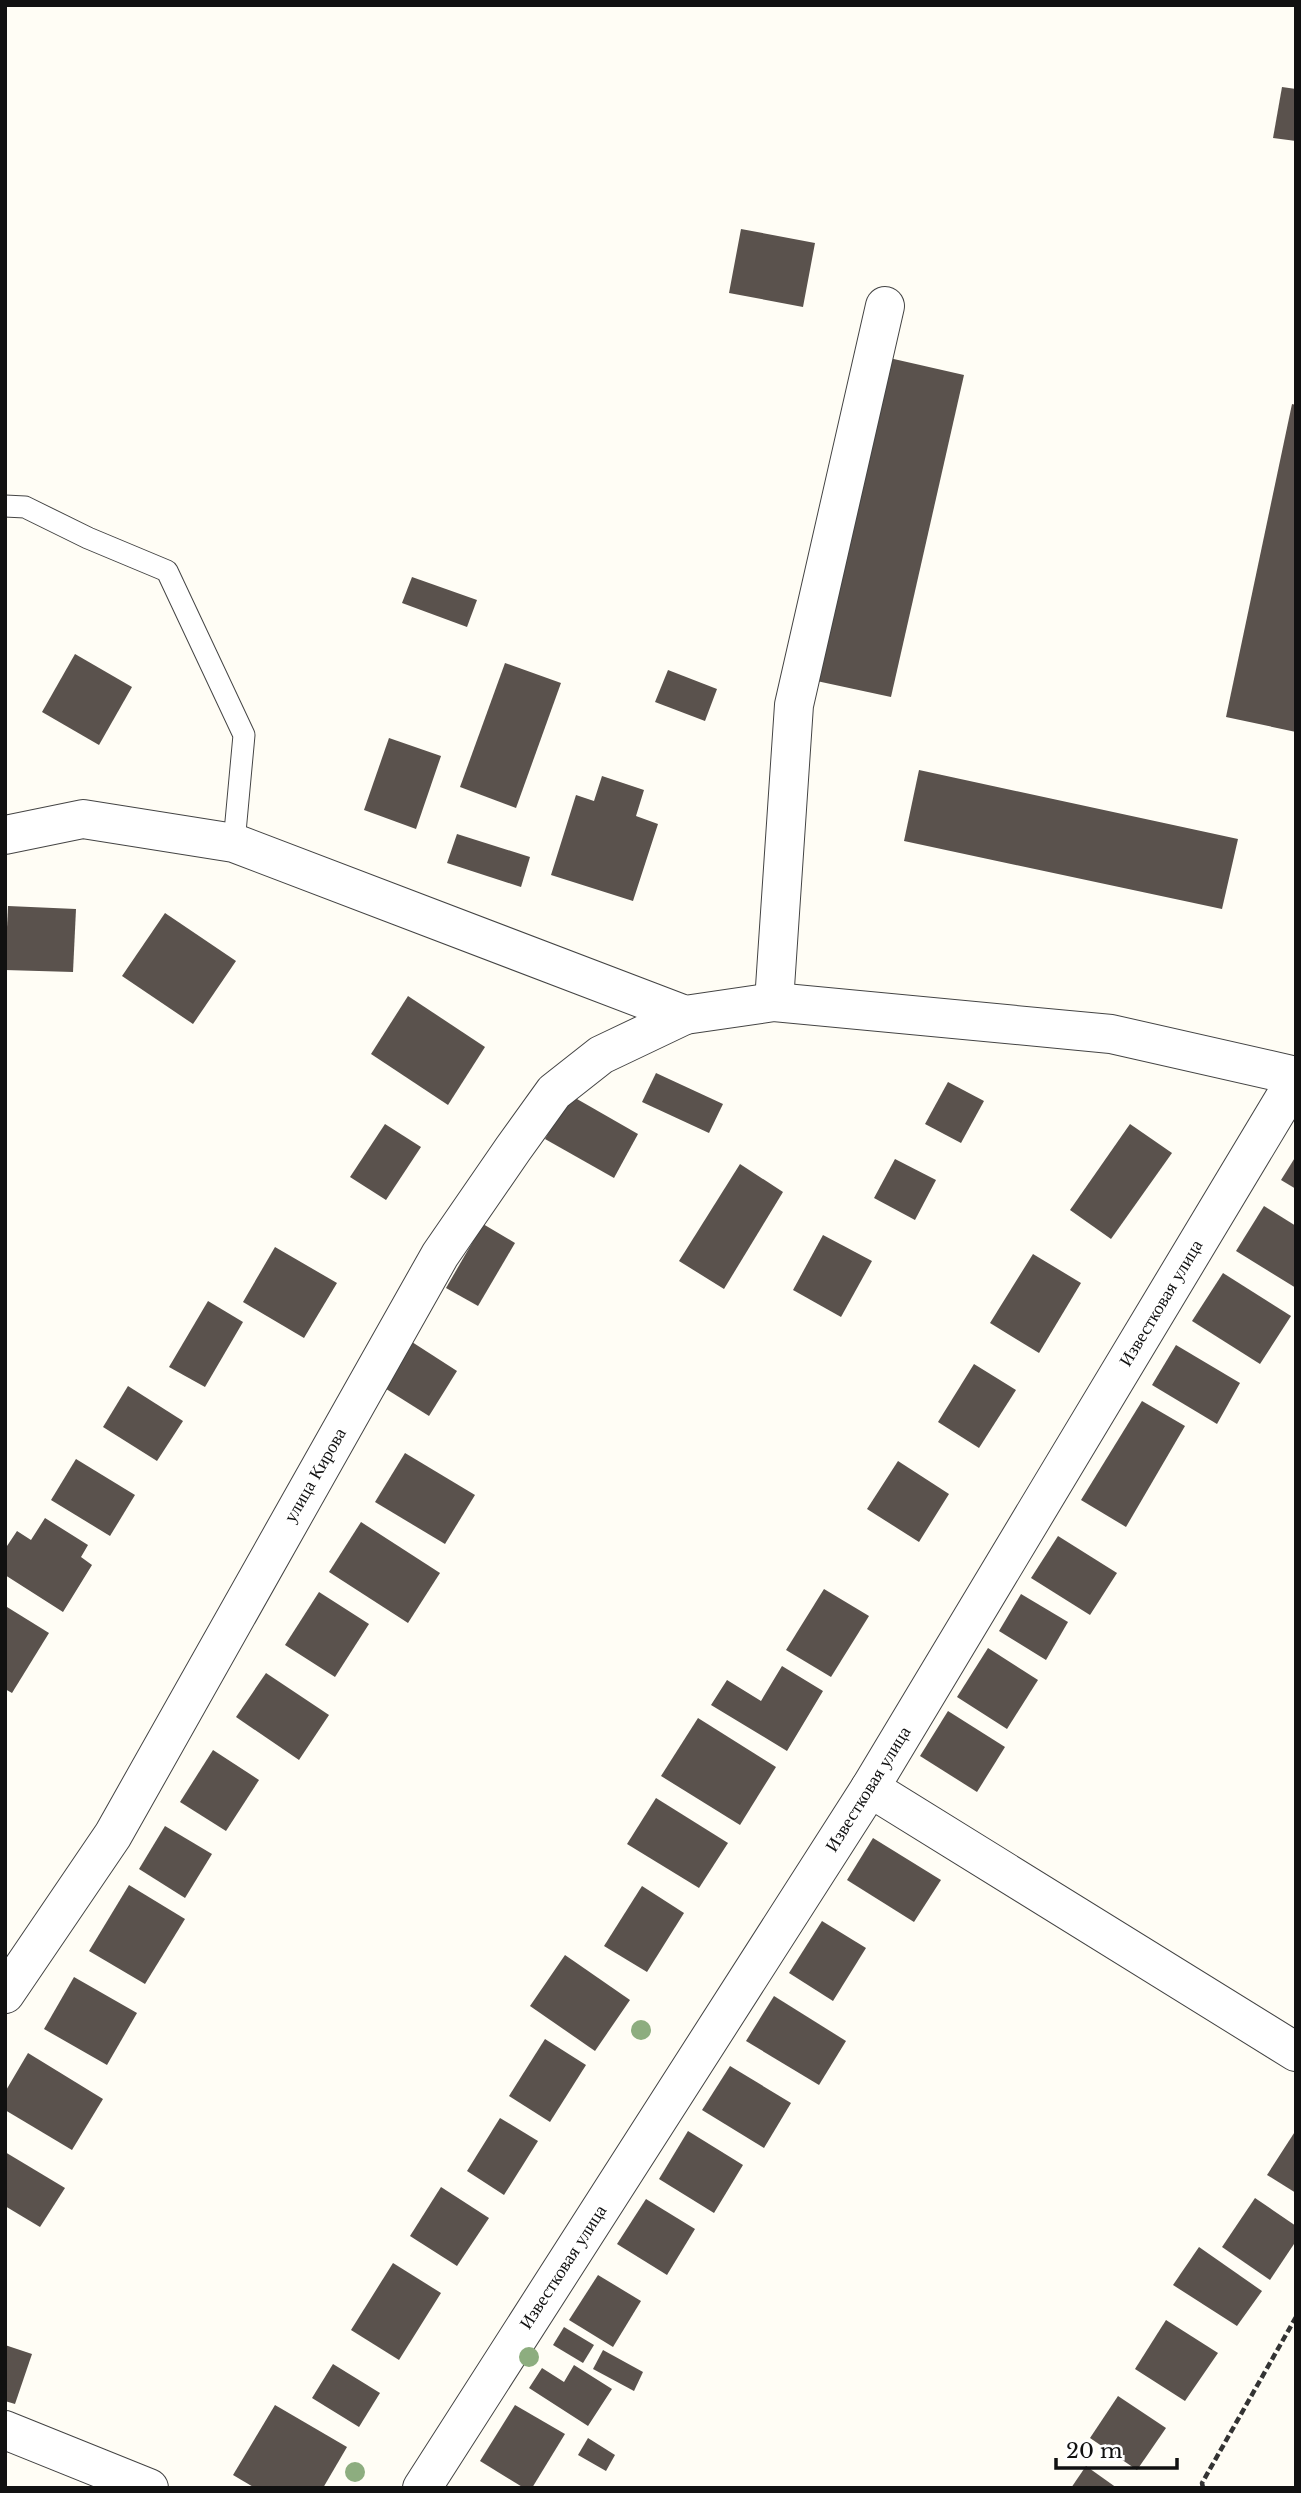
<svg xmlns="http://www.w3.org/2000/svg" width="1301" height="2493" font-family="'Libre Baskerville',serif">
<rect width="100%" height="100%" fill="#fffdf5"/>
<g fill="#5a524d">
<polygon points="1282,87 1296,89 1296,141 1273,138"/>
<polygon points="741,229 815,243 803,307 729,293"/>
<polygon points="885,357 964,375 891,697 812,680"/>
<polygon points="1292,404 1296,405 1296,732 1226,717"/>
<polygon points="412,577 477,600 467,627 402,603"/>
<polygon points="75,654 132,687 99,745 42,712"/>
<polygon points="505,663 561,683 516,808 460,787"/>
<polygon points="668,670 717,689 705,721 655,702"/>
<polygon points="389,738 441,756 416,829 364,810"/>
<polygon points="919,770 1238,839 1222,909 904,841"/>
<polygon points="602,776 644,790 636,816 658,824 633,901 551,875 576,795 594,801"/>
<polygon points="457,834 530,857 521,887 447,863"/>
<polygon points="8,906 76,909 73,972 5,970"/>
<polygon points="165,913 236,961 193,1024 122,976"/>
<polygon points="408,996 485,1047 448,1105 371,1054"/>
<polygon points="656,1073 723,1104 709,1133 642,1102"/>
<polygon points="948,1082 984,1101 961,1143 925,1124"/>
<polygon points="570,1095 638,1134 614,1178 545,1139"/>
<polygon points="385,1124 421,1147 386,1200 350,1177"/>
<polygon points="1130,1124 1172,1153 1111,1239 1070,1210"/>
<polygon points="1296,1156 1296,1189 1281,1180"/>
<polygon points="895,1159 936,1180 915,1220 874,1198"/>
<polygon points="740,1164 783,1192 724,1289 679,1261"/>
<polygon points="1264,1206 1296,1226 1296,1288 1236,1251"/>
<polygon points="483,1224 515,1243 478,1306 446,1288"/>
<polygon points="823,1235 872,1261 841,1317 793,1290"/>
<polygon points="275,1247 337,1283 304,1338 243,1302"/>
<polygon points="1033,1254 1081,1283 1039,1353 990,1323"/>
<polygon points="1223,1273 1291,1316 1260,1364 1192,1321"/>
<polygon points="208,1301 243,1322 205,1387 169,1367"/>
<polygon points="412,1342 457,1371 429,1416 383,1387"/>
<polygon points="1176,1345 1240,1383 1217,1424 1152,1385"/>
<polygon points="974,1364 1016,1390 979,1448 938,1422"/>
<polygon points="128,1386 183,1421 157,1461 103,1427"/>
<polygon points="1142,1401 1185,1426 1126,1527 1081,1500"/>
<polygon points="405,1453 475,1495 445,1544 375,1502"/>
<polygon points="76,1459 135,1495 110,1536 51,1500"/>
<polygon points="898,1461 949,1494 919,1542 867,1509"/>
<polygon points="45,1518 88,1545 81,1557 92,1565 63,1612 5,1575 5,1549 17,1531 31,1540"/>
<polygon points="361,1522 440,1573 408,1623 329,1572"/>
<polygon points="1058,1536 1117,1573 1090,1615 1031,1578"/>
<polygon points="824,1589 869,1616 831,1677 786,1650"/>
<polygon points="319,1592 369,1624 335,1677 285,1645"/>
<polygon points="1021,1594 1068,1622 1046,1660 999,1631"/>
<polygon points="7,1607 49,1633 12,1693 5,1689"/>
<polygon points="988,1648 1038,1680 1007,1729 957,1697"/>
<polygon points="782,1666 823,1691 787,1751 711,1705 727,1680 761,1701"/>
<polygon points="266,1673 329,1715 299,1760 236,1717"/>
<polygon points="948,1711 1005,1747 977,1792 920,1756"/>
<polygon points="698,1718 776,1767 740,1825 661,1776"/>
<polygon points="213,1750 259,1780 226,1831 180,1802"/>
<polygon points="656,1798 728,1843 699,1888 627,1844"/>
<polygon points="165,1826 212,1854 185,1898 139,1869"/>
<polygon points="873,1838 941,1880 914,1922 847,1880"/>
<polygon points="129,1885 185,1919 145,1984 89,1951"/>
<polygon points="642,1886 684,1913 647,1972 604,1946"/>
<polygon points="822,1921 866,1948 833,2001 789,1973"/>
<polygon points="565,1955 630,2000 595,2051 530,2006"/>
<polygon points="74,1977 137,2013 107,2065 44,2029"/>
<polygon points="774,1996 846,2041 819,2085 746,2041"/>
<polygon points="545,2039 586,2065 550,2122 509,2096"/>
<polygon points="28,2053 103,2099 72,2150 5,2110 5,2092"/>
<polygon points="730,2066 791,2103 764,2148 702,2110"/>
<polygon points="500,2118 538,2141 504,2195 467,2171"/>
<polygon points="1296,2130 1296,2193 1267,2175"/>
<polygon points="688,2131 743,2165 714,2213 659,2179"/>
<polygon points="5,2152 65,2188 40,2227 5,2206"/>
<polygon points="441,2187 489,2218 457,2266 410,2236"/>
<polygon points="1255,2198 1296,2226 1296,2241 1270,2280 1222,2247"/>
<polygon points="646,2199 695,2229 667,2275 617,2244"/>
<polygon points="1199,2247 1262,2291 1237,2326 1173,2285"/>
<polygon points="393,2263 441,2293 399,2360 351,2330"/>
<polygon points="598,2275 641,2301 613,2347 569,2320"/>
<polygon points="1166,2320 1218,2353 1185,2401 1135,2369"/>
<polygon points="564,2327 594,2345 583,2363 553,2345"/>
<polygon points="5,2345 32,2354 15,2404 5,2401"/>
<polygon points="603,2350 643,2372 634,2391 593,2369"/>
<polygon points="333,2364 380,2393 359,2427 312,2398"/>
<polygon points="574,2365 612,2389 588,2426 529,2388 542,2368 564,2382"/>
<polygon points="1118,2396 1166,2428 1137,2470 1090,2438"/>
<polygon points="275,2405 347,2447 323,2488 255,2488 233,2475"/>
<polygon points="515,2405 565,2434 532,2488 524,2488 480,2461"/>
<polygon points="588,2438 615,2455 606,2471 578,2455"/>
<polygon points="1086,2466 1117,2488 1071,2488"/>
</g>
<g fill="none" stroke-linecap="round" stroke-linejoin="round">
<g stroke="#444" stroke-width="23">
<polyline id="service" points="5,506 25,507 88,538 167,571 244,735 234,843"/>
</g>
<g stroke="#444" stroke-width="40">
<g id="minor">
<polyline points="5,835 83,819 234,843 685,1015 774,1002 1111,1034 1296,1076"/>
<polyline points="774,1002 794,705 885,306"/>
<polyline points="870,1788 1296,2052"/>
<polyline points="5,1994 113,1835 440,1255 513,1149 554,1092 601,1055 685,1015"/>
<polyline points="5,2430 149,2488"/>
<polyline points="422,2488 870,1788 1296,1079"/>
</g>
</g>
<polyline stroke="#333" stroke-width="4.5" stroke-dasharray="7 3.5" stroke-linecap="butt" points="1203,2488 1202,2483 1296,2317"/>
<use href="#service" stroke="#fff" stroke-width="21"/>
<use href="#minor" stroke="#fff" stroke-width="38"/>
</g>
<g fill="#8dad7f">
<circle cx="641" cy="2030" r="10"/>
<circle cx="529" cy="2357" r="10"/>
<circle cx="355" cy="2472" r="10"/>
</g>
<g text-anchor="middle" stroke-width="7" stroke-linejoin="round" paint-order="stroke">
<g font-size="18" fill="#111" stroke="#fff">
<text transform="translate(1161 1303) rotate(-59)" y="6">Известковая улица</text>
<text transform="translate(315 1475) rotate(-60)" y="6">улица Кирова</text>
<text transform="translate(868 1789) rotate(-58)" y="6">Известковая улица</text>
<text transform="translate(563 2267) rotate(-57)" y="6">Известковая улица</text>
</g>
</g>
<rect width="1301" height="2493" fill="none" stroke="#111111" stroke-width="14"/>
<path d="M1056 2458v10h121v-10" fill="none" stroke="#111111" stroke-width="3.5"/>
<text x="1066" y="2458" font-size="21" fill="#111111" stroke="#ffffff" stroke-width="5" paint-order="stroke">20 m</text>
</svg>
